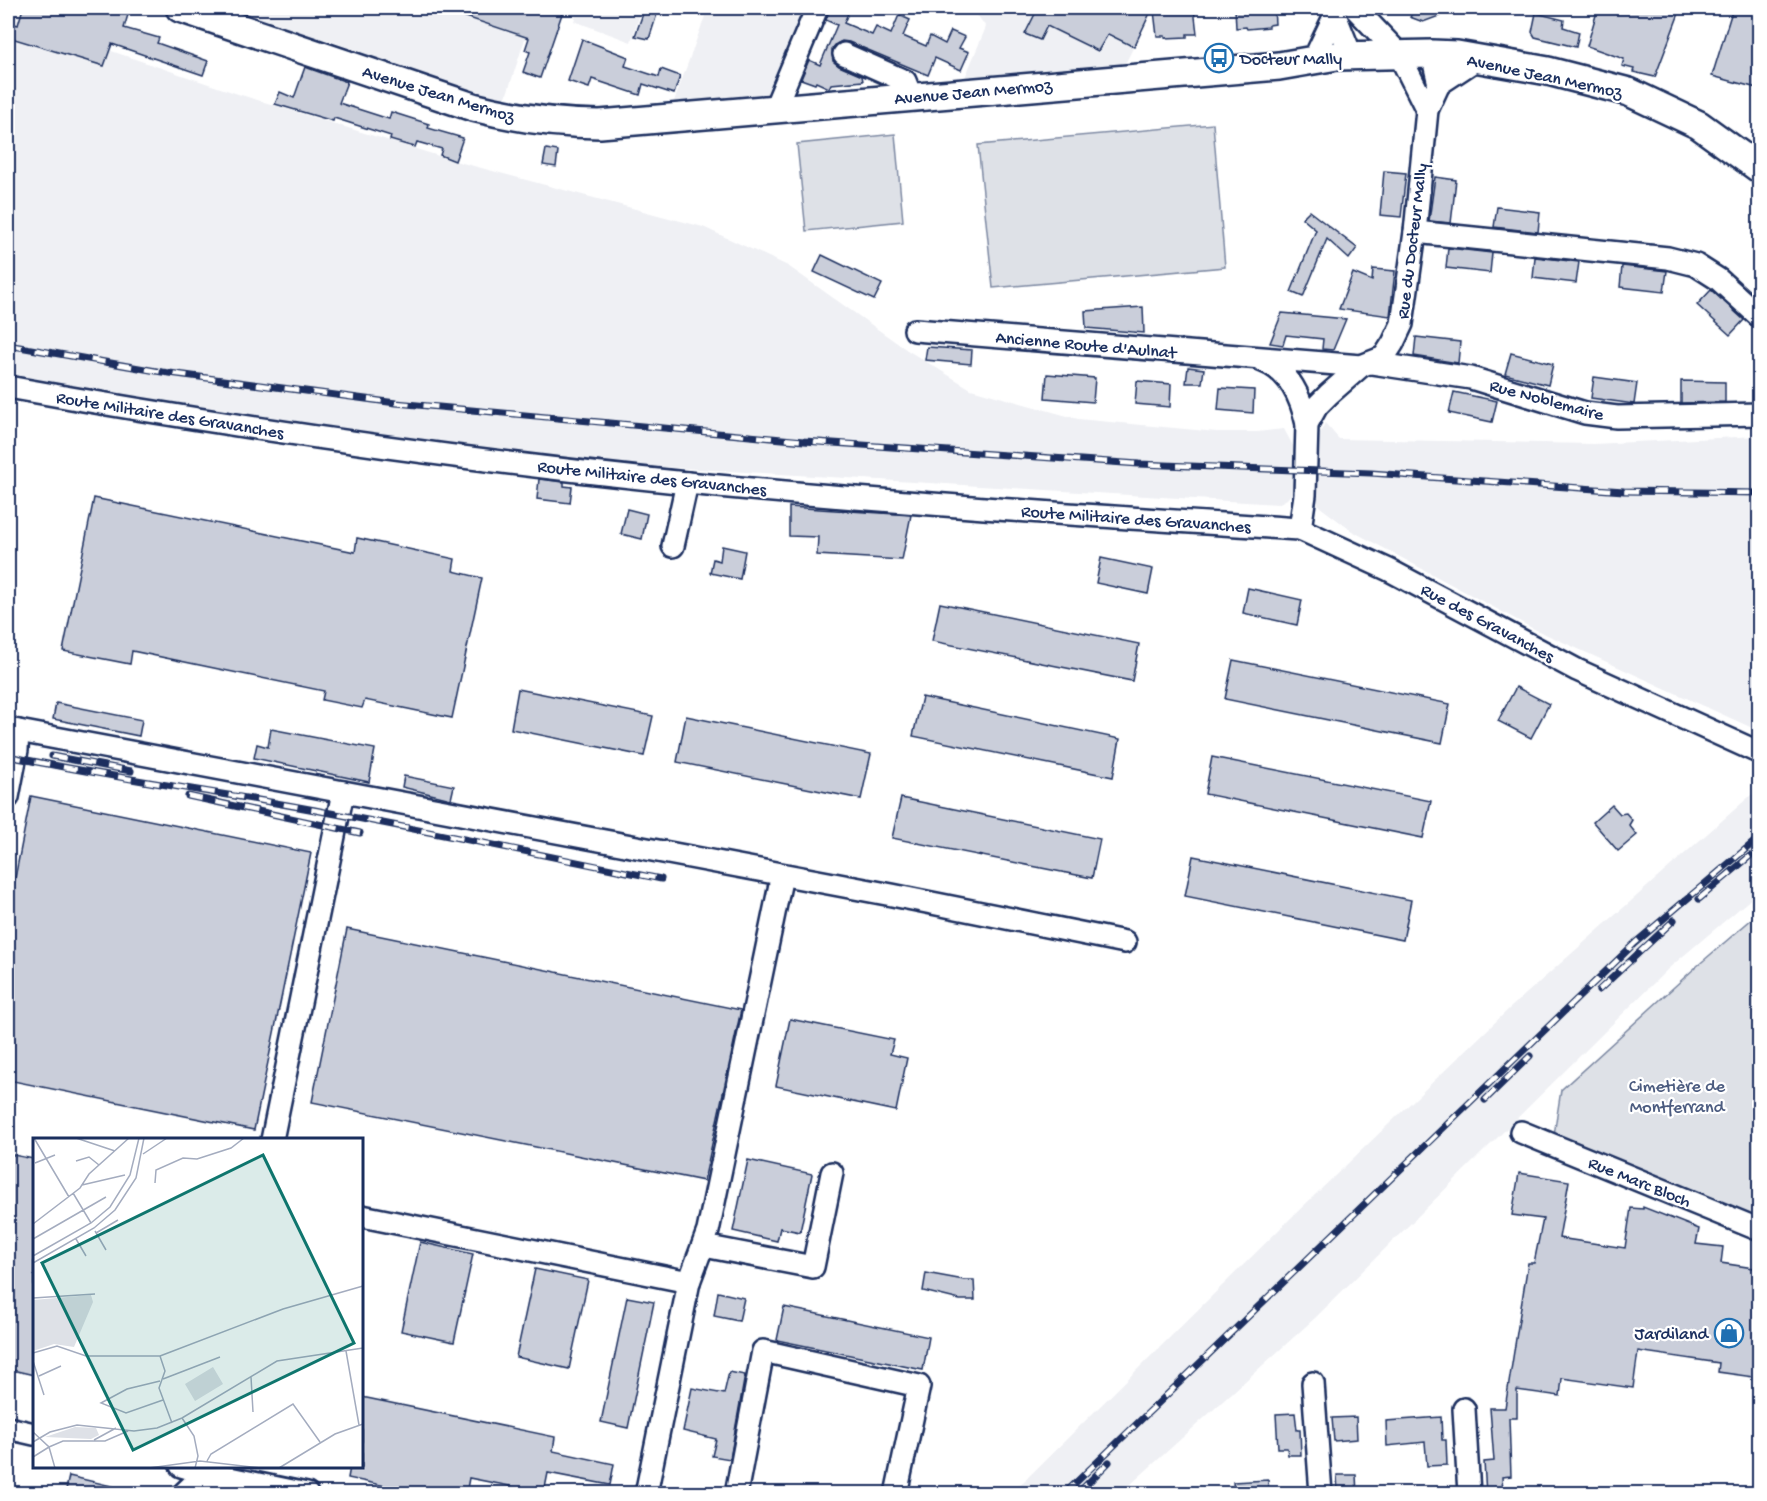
<svg xmlns="http://www.w3.org/2000/svg" width="1767" height="1501" font-family="'Gochi Hand',sans-serif">
<rect width="100%" height="100%" fill="#fff"/>
<filter id="ink" filterUnits="userSpaceOnUse"><feTurbulence type="fractalNoise" baseFrequency=".0167" numOctaves="2"/><feDisplacementMap in="SourceGraphic" scale="12" xChannelSelector="R" yChannelSelector="G"/><feConvolveMatrix kernelMatrix="1 2 1 2 8 2 1 2 1" color-interpolation-filters="sRGB"/></filter>
<g filter="url(#ink)">
<g fill="#eff0f4">
<polygon points="221,8 535,8 504,103 325,39 310,37"/>
<polygon points="578,8 642,8 631,42 574,21"/>
<polygon points="708,8 817,8 781,94 673,104"/>
<polygon points="972,8 1153,8 1125,64 964,80 986,27"/>
<polygon points="8,10 70,37 238,94 455,161 703,227 788,266 907,350 971,389 1078,419 1217,432 1257,432 1284,429 1299,457 1299,477 1294,491 1287,499 1278,504 647,466 524,453 242,414 8,375"/>
<polygon points="1325,423 1339,439 1593,444 1759,436 1759,731 1532,628 1352,531 1320,507 1311,491 1313,447"/>
<polygon points="1759,788 1759,892 1669,968 1315,1318 1121,1493 1012,1493 1293,1216 1510,1008"/>
</g>
<g fill="#dee1e7" stroke="#7c88a2" stroke-width="1.5">
<polygon points="1213,124 1225,267 993,288 978,145"/>
<polygon points="895,134 903,221 806,231 797,144"/>
<polygon points="1759,913 1759,1219 1554,1135 1561,1090 1696,967"/>
</g>
<g fill="#caceda" stroke="#1b2f5e" stroke-width="1.5">
<polygon points="23,8 97,8 109,12 110,8 130,8 124,28 159,38 157,43 208,61 203,75 112,44 104,66 8,37 8,22 18,25"/>
<polygon points="445,8 564,8 540,78 523,72 530,52 525,50 529,38 445,10"/>
<polygon points="645,8 659,8 649,39 635,36"/>
<polygon points="830,8 850,8 844,23 872,35 876,27 891,34 899,15 910,20 903,36 926,46 930,36 945,44 951,31 965,37 959,48 969,52 961,70 935,58 928,75 849,42 842,41 836,44 832,49 833,61 839,66 862,76 863,81 831,84 829,88 816,82 815,84 801,79 809,60 820,65 837,25 826,20"/>
<polygon points="1038,8 1150,8 1148,11 1151,11 1134,47 1108,34 1098,51 1047,26 1040,40 1025,34"/>
<polygon points="1194,8 1197,34 1187,34 1187,37 1165,38 1165,36 1157,36 1154,11"/>
<polygon points="1235,8 1274,8 1275,24 1269,25 1269,27 1247,29 1246,27 1236,28"/>
<polygon points="1415,8 1457,8 1458,9 1423,22 1410,17"/>
<polygon points="1598,8 1681,8 1655,77 1633,72 1634,69 1622,66 1624,59 1587,46"/>
<polygon points="1733,8 1751,8 1760,10 1760,81 1757,88 1712,76"/>
<polygon points="1536,13 1564,20 1563,27 1579,32 1576,47 1535,37 1532,32"/>
<polygon points="582,39 628,57 625,66 659,77 661,69 680,76 674,94 643,84 640,95 592,79 589,88 568,81"/>
<polygon points="305,67 347,82 339,103 389,119 391,112 429,124 428,128 463,138 455,161 440,155 442,149 417,142 415,147 407,145 390,140 391,136 334,118 333,121 275,104 280,92 294,98"/>
<polygon points="546,149 558,151 556,167 543,165"/>
<polygon points="1384,171 1406,173 1401,217 1380,215"/>
<polygon points="1435,177 1456,180 1451,223 1429,221"/>
<polygon points="1497,207 1540,212 1538,232 1494,227"/>
<polygon points="1309,211 1357,248 1349,259 1327,239 1303,297 1291,292 1316,230 1302,218"/>
<polygon points="1448,248 1492,253 1490,273 1446,268"/>
<polygon points="822,255 882,284 874,300 814,272"/>
<polygon points="1535,257 1579,262 1576,283 1533,278"/>
<polygon points="1622,266 1667,271 1664,292 1620,287"/>
<polygon points="1373,269 1395,271 1390,316 1339,309 1353,273 1372,281"/>
<polygon points="1711,290 1744,320 1730,335 1697,305"/>
<polygon points="1143,307 1144,333 1086,328 1085,311"/>
<polygon points="1282,313 1346,319 1333,350 1322,349 1323,339 1286,335 1283,345 1270,343"/>
<polygon points="1416,337 1460,342 1458,363 1414,356"/>
<polygon points="927,347 972,350 971,364 925,360"/>
<polygon points="1511,353 1553,364 1548,385 1505,374"/>
<polygon points="1188,367 1204,369 1202,383 1186,383"/>
<polygon points="1047,374 1095,378 1093,402 1045,398"/>
<polygon points="1594,377 1637,383 1634,404 1591,398"/>
<polygon points="1137,381 1171,384 1170,407 1135,404"/>
<polygon points="1681,381 1725,382 1725,402 1681,403"/>
<polygon points="1220,388 1254,390 1253,413 1218,410"/>
<polygon points="1454,392 1497,401 1492,422 1449,413"/>
<polygon points="539,479 564,482 564,486 572,487 570,503 537,499"/>
<polygon points="94,498 355,552 357,538 455,559 453,571 482,578 452,718 365,700 362,708 322,700 324,691 132,651 130,664 63,651"/>
<polygon points="789,507 911,515 902,560 817,555 818,537 789,536"/>
<polygon points="627,509 647,514 642,539 621,534"/>
<polygon points="722,546 745,551 740,579 710,573 713,559 720,561"/>
<polygon points="1101,558 1153,569 1148,594 1096,583"/>
<polygon points="1248,588 1302,600 1297,625 1243,613"/>
<polygon points="940,603 1139,644 1132,681 932,641"/>
<polygon points="1233,660 1450,704 1442,743 1225,699"/>
<polygon points="1516,687 1549,704 1531,738 1498,721"/>
<polygon points="518,689 653,716 644,756 511,729"/>
<polygon points="922,697 1120,739 1113,777 913,736"/>
<polygon points="56,703 142,720 139,736 53,719"/>
<polygon points="686,716 871,754 861,799 677,762"/>
<polygon points="271,729 375,749 369,782 254,758 257,744 268,747"/>
<polygon points="1212,757 1431,801 1423,838 1205,794"/>
<polygon points="404,776 454,786 451,799 402,787"/>
<polygon points="31,796 311,853 254,1130 8,1080 8,914"/>
<polygon points="901,798 1100,839 1092,878 892,838"/>
<polygon points="1612,805 1620,814 1626,813 1632,820 1629,825 1637,835 1618,851 1593,822"/>
<polygon points="1193,856 1411,900 1403,940 1185,896"/>
<polygon points="347,929 741,1010 704,1181 312,1102"/>
<polygon points="790,1019 894,1040 890,1054 907,1058 896,1111 776,1086"/>
<polygon points="8,1154 34,1159 34,1375 8,1369"/>
<polygon points="748,1160 812,1174 800,1232 780,1228 777,1241 733,1231"/>
<polygon points="1519,1173 1569,1181 1559,1238 1625,1248 1631,1208 1643,1209 1643,1207 1699,1229 1696,1244 1723,1247 1721,1263 1760,1269 1760,1378 1718,1372 1719,1363 1638,1351 1633,1388 1562,1378 1560,1396 1517,1390 1517,1418 1509,1418 1511,1476 1502,1477 1503,1494 1486,1494 1484,1462 1494,1461 1490,1408 1505,1408 1528,1263 1534,1263 1543,1219 1512,1215"/>
<polygon points="420,1242 473,1254 454,1342 401,1331"/>
<polygon points="535,1269 588,1280 569,1369 516,1357"/>
<polygon points="926,1273 964,1280 974,1280 975,1300 960,1300 923,1291"/>
<polygon points="718,1292 744,1298 739,1321 714,1316"/>
<polygon points="627,1297 654,1302 628,1428 601,1422"/>
<polygon points="784,1307 929,1337 923,1370 777,1340"/>
<polygon points="729,1372 745,1375 730,1459 712,1456 716,1439 683,1431 692,1388 724,1394"/>
<polygon points="362,1397 555,1437 553,1451 614,1464 610,1485 548,1473 544,1493 469,1478 466,1494 423,1494 348,1478 350,1467 362,1467"/>
<polygon points="1295,1413 1297,1430 1300,1430 1301,1455 1288,1455 1287,1448 1278,1448 1276,1414"/>
<polygon points="1356,1417 1357,1439 1334,1441 1332,1418"/>
<polygon points="1441,1417 1442,1440 1446,1440 1447,1465 1427,1466 1425,1442 1387,1446 1386,1421"/>
<polygon points="1337,1475 1356,1475 1357,1494 1338,1494"/>
<polygon points="69,1476 120,1488 120,1494 65,1494"/>
<polygon points="1268,1480 1269,1494 1234,1494 1233,1482"/>
</g>
<g fill="none" stroke-linecap="round" stroke-linejoin="round">
<g stroke="#1b2f5e" stroke-width="26">
<g id="minor">
<polyline points="1335,8 1335,15 1351,55"/>
<polyline points="1355,8 1399,54 1427,110"/>
<polyline points="844,54 905,81 911,96"/>
<polyline points="1432,54 1439,84 1427,110 1415,232 1402,324 1393,343 1384,357 1361,366 1329,394 1317,406 1307,424 1305,495 1300,529 1389,570 1577,670 1760,753"/>
<polyline points="1313,61 1335,15"/>
<polyline points="1439,84 1477,59"/>
<polyline points="775,108 817,8"/>
<polyline points="1415,232 1668,258 1696,265 1718,279 1760,317"/>
<polyline points="915,330 1361,366"/>
<path d="M1263,361c27,10 38,37 44,63"/>
<polyline points="1372,363 1471,378 1585,413 1617,417 1760,414"/>
<path d="M8,387c225,40 452,73 679,96 204,20 409,33 613,46"/>
<polyline points="673,546 687,483"/>
<polyline points="8,729 892,895 1125,942"/>
<polyline points="8,797 17,750 18,731"/>
<polyline points="1521,1132 1760,1230"/>
<polyline points="272,1140 343,792"/>
<polyline points="362,1216 689,1282"/>
<polyline points="704,1246 813,1267 832,1173"/>
<polyline points="1313,1383 1321,1494"/>
<polyline points="1464,1409 1469,1494"/>
<polyline points="8,1428 34,1434"/>
<polyline points="181,1466 205,1473 208,1494"/>
<polyline points="205,1473 307,1494"/>
<polyline points="183,1494 205,1473 207,1466"/>
<polyline points="646,1494 689,1282 708,1231 782,875"/>
<polyline points="736,1494 763,1351 919,1386 896,1494"/>
</g>
</g>
<g stroke="#1b2f5e" stroke-width="32">
<path id="major" d="M180,8l293,99c43,11 83,17 127,17l679,-58 58,-10 95,-2 25,1 91,16 81,21 70,33 61,44"/>
</g>
<use href="#minor" stroke="#fff" stroke-width="21"/>
<use href="#major" stroke="#fff" stroke-width="27"/>
<g stroke="#1b2f5e" stroke-width="7">
<g id="rail">
<polyline points="8,345 162,372 396,403 804,441 1139,464 1371,473 1624,491 1760,493"/>
<path d="M8,756c98,21 197,34 296,52 119,22 238,47 357,71"/>
<polyline points="52,756 131,771"/>
<polyline points="188,796 360,833"/>
<polyline points="1699,899 1750,856"/>
<polyline points="1599,990 1674,920"/>
<polyline points="1485,1100 1530,1056"/>
<polyline points="1064,1494 1635,943 1760,837"/>
<polyline points="1077,1494 1109,1462"/>
</g>
</g>
<use href="#rail" stroke="#fff" stroke-width="4.5" stroke-dasharray="14" stroke-linecap="butt"/>
</g>
</g>
<defs>
<g id="bus-ring" transform="scale(1.5)"><circle r="9.5" fill="#fff" stroke="#1f6fb2" stroke-width="1.5"/><path d="M-5-6H5V4H4V6H2V4H-2V6H-4V4H-5ZM-3.5-4V0h7V-4ZM-3.5 1.2v1.5H-2V1.2ZM2 1.2v1.5H3.5V1.2Z" fill="#1f6fb2"/></g>
<g id="shop-ring" transform="scale(1.5)"><circle r="9.5" fill="#fff" stroke="#1f6fb2" stroke-width="1.5"/><path d="M-5-2.5h2.3a2.7 3.5 0 0 1 5.4 0H5L5.5 6h-11ZM-1.5-2.5h3a1.5 2.3 0 0 0-3 0Z" fill="#1f6fb2"/></g>
</defs>
<g fill-rule="evenodd">
<use href="#bus-ring" x="1219" y="58"/>
<use href="#shop-ring" x="1729" y="1333"/>
</g>
<g text-anchor="middle" stroke-width="4.5" stroke-linejoin="round" paint-order="stroke">
<g font-size="18" fill="#1b2f5e" stroke="#fff" text-anchor="start">
<text x="1240" y="64">Docteur Mally</text>
<text x="1708" y="1339" text-anchor="end">Jardiland</text>
</g>
<g font-size="18" fill="#1b2f5e" stroke="#fff">
<text transform="translate(1545 75) rotate(12)" y="6">Avenue Jean Mermoz</text>
<text transform="translate(973 91) rotate(-5)" y="6">Avenue Jean Mermoz</text>
<text transform="translate(439 93) rotate(17)" y="6">Avenue Jean Mermoz</text>
<text transform="translate(1411 241) rotate(-83)" y="6">Rue du Docteur Mally</text>
<text transform="translate(1086 344) rotate(5)" y="6">Ancienne Route d'Aulnat</text>
<text transform="translate(1547 399) rotate(15)" y="6">Rue Noblemaire</text>
<text transform="translate(170 414) rotate(9)" y="6">Route Militaire des Gravanches</text>
<text transform="translate(652 477) rotate(6)" y="6">Route Militaire des Gravanches</text>
<text transform="translate(1136 518) rotate(4)" y="6">Route Militaire des Gravanches</text>
<text transform="translate(1488 622) rotate(28)" y="6">Rue des Gravanches</text>
<text transform="translate(1640 1181) rotate(22)" y="6">Rue Marc Bloch</text>
</g>
<g font-size="18" fill="#4c5c80" stroke="#fff">
<text x="1677" y="1091">Cimetière de<tspan x="1677" dy="21">Montferrand</tspan></text>
</g>
</g>
<g transform="translate(33 1138)">
<rect width="330" height="330" fill="#fff"/>
<path d="M58,157l2,7 -19,45 -20,-3 -21,7v-51zM180,229l10,17 -28,17 -10,-17zM42,289l21,1 3,7 -8,4 -46,-2z" fill="#dee1e7"/>
<path fill="none" stroke="#a4acbf" stroke-width="1.5" d="M1,0l35,59M43,0l39,13M110,16l24,-16M43,23l13,-4 10,8M2,25l20,-8M122,45l1,-13 27,-12 14,1 34,-11 13,-10M49,47l43,-10M40,55l18,30M0,86l47,-36 9,-14 40,-36M62,93l11,19M63,95l22,-13M0,101l73,-42M43,101l10,17M0,118l58,-33 19,-16 20,-32 9,-37M0,125l61,-35 21,-18 21,-32 8,-40M0,160l62,-4M313,213l13,74M0,215l24,-7 29,10h74l5,15 -6,17 13,35M127,218l123,-47 80,-23M0,223l11,34M6,238l22,-10M218,239l2,35M130,241l57,-22M127,243l-33,8 -26,14 25,10 37,-13M149,280l12,18 4,20 -3,12M0,294l16,15 6,21M61,302l22,-12M0,304l17,-10 27,-7 57,6 23,-3 25,-10 95,-57 86,-13M16,309l14,-6h42l23,-10M0,319l16,-10M174,323l4,-7 82,-50 27,38M116,330l51,-7 61,7M246,330l56,-34 28,-10"/>
<path fill="#0f766e" fill-opacity="0.15" stroke="#0f766e" stroke-width="3" d="M230,17l91,188 -221,107 -91,-187z"/>
<rect width="330" height="330" fill="none" stroke="#1b2f5e" stroke-width="3"/>
</g>
<rect width="1767" height="1501" fill="none" stroke="#fff" stroke-width="30"/>
<rect x="15" y="15" width="1737" height="1471" fill="none" stroke="#1b2f5e" stroke-width="2" filter="url(#ink)"/>
</svg>
